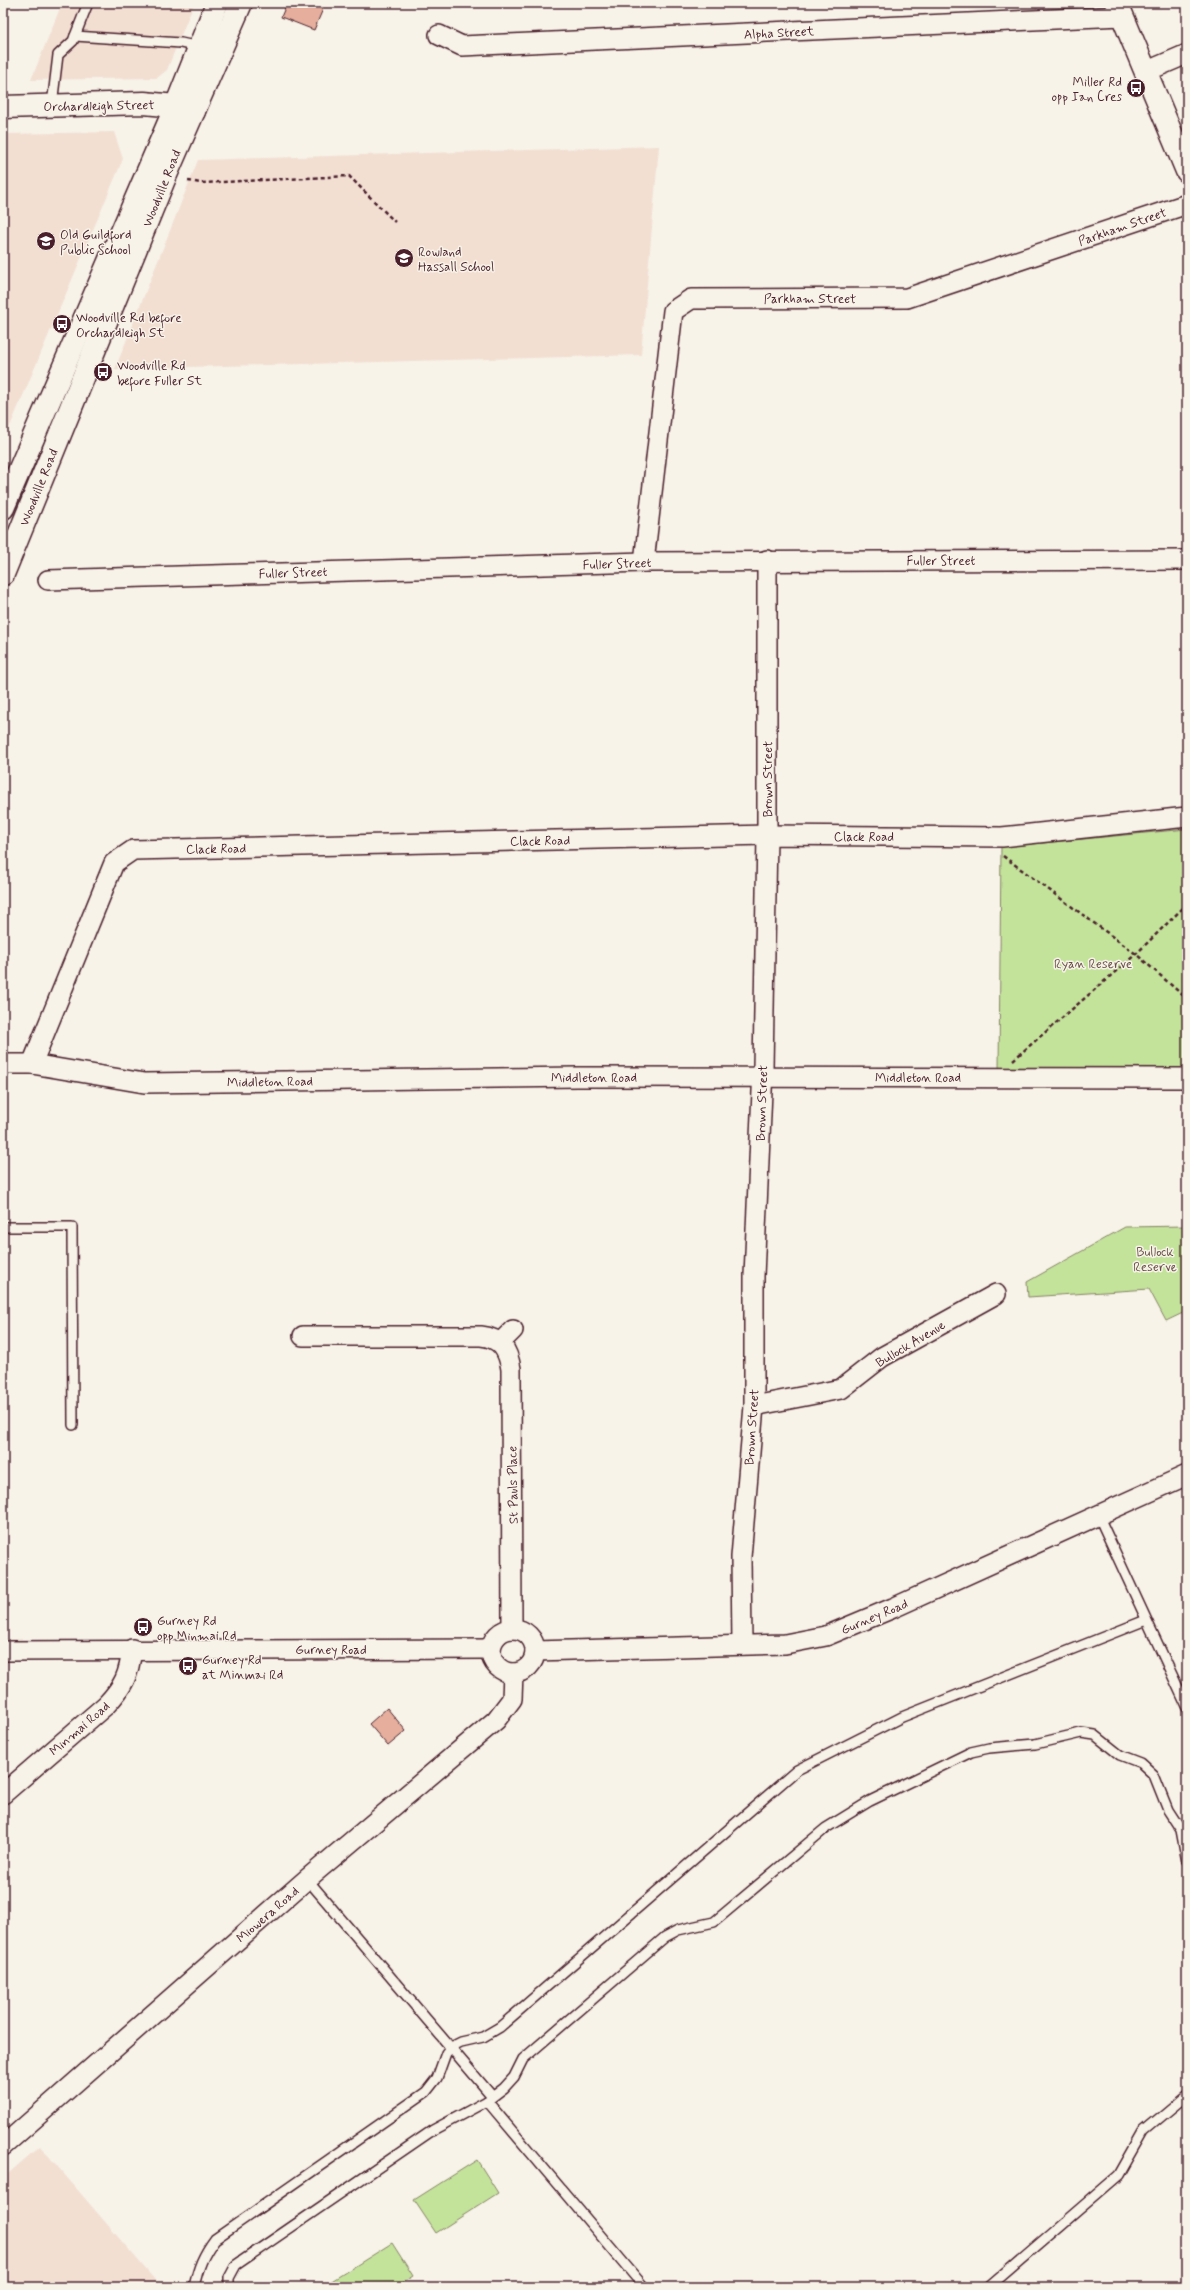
<svg xmlns="http://www.w3.org/2000/svg" width="1190" height="2290" font-family="Mynerve,sans-serif">
<rect width="100%" height="100%" fill="#f7f3e8"/>
<filter id="ink" filterUnits="userSpaceOnUse"><feTurbulence type="fractalNoise" baseFrequency=".025" numOctaves="2"/><feDisplacementMap in="SourceGraphic" scale="8" xChannelSelector="R" yChannelSelector="G"/><feConvolveMatrix kernelMatrix="1 2 1 2 8 2 1 2 1" color-interpolation-filters="sRGB"/></filter>
<g filter="url(#ink)">
<g fill="#f2dfd2">
<polygon points="62,3 194,3 167,70 157,78 31,80"/>
<polygon points="114,132 123,159 3,443 3,134"/>
<polygon points="659,146 641,355 115,369 198,160"/>
<polygon points="40,2146 161,2287 3,2287 3,2178"/>
</g>
<g fill="#c3e39b" stroke="#868163">
<polygon points="1187,829 1187,1073 999,1072 1001,847"/>
<polygon points="1187,1226 1187,1311 1166,1321 1149,1289 1028,1297 1027,1282 1125,1227"/>
<polygon points="477,2160 498,2193 436,2233 414,2200"/>
<polygon points="392,2243 413,2276 395,2287 333,2287 330,2282"/>
</g>
<g fill="#e6af9d" stroke="#4a1f2b">
<polygon points="287,3 322,3 320,8 323,9 314,30 281,17"/>
<polygon points="387,1708 406,1731 388,1746 369,1724"/>
</g>
<g fill="none" stroke-linecap="round" stroke-linejoin="round">
<g stroke="#4a1f2b" stroke-width="12">
<g id="lane">
<polyline points="75,36 181,43 199,47"/>
<polyline points="52,105 58,55 73,41 88,3"/>
<polyline points="3,1227 72,1227 73,1425"/>
<polyline points="1098,1515 1187,1707"/>
<polyline points="307,1879 492,2096"/>
<polyline points="487,2101 644,2287"/>
<path d="M194,2287c4,-19 9,-32 21,-48l211,-147 11,-14 9,-25 5,-6 10,-5 22,-5 17,-10 297,-257 105,-53 244,-97"/>
<polyline points="229,2287 229,2278 236,2265 433,2130 487,2101 504,2088 514,2077 523,2059 665,1937 678,1930 714,1922 826,1828 870,1801 971,1752 989,1748 1035,1744 1081,1733 1095,1735 1120,1755 1141,1763 1154,1775 1168,1810 1181,1830 1187,1862"/>
<polyline points="989,2287 1119,2175 1144,2131 1187,2095"/>
</g>
</g>
<g stroke="#4a1f2b" stroke-width="22">
<g id="street">
<polyline points="439,35 462,46 1122,16"/>
<polyline points="1145,72 1187,54"/>
<polyline points="644,562 673,311 691,299 907,298 1187,204"/>
<polyline points="48,580 644,562 1187,560"/>
<polyline points="3,1064 32,1064 144,1083 578,1077 1187,1078"/>
<polyline points="32,1064 114,863 133,850 767,835 1002,837 1187,817"/>
<path d="M303,1336h178c20,2 27,14 30,33l1,260"/>
<polyline points="500,1343 513,1330"/>
<polyline points="754,1406 841,1389 882,1357 996,1294"/>
<circle cx="513" cy="1651" r="22"/>
<polyline points="742,1645 741,1557 754,1406 754,1276 763,1068 767,835 767,560"/>
<polyline points="3,1651 491,1649"/>
<polyline points="535,1651 785,1644 826,1636 893,1608 1187,1475"/>
<path d="M3,1794l103,-89c18,-19 23,-30 26,-56"/>
<polyline points="3,2146 307,1879 496,1720 512,1699 513,1673"/>
</g>
</g>
<g stroke="#4a1f2b" stroke-width="25">
<g id="secondary">
<polyline points="1117,3 1187,171"/>
<polyline points="3,107 144,103 176,106 194,111"/>
</g>
</g>
<g stroke="#4a1f2b" stroke-width="25">
<g id="primary">
<polyline points="3,508 176,106 217,3"/>
<polyline points="3,574 165,177 241,3"/>
</g>
</g>
<g stroke="#4a1f2b" stroke-width="2.5" stroke-dasharray="4 3" stroke-linecap="butt">
<polyline points="188,181 201,183 349,176 395,222"/>
<polyline points="1003,856 1136,954 1187,999"/>
<polyline points="1013,1060 1136,954 1187,904"/>
</g>
<use href="#lane" stroke="#f7f3e8" stroke-width="9"/>
<use href="#street" stroke="#f7f3e8" stroke-width="19"/>
<use href="#secondary" stroke="#f7f3e8" stroke-width="22"/>
<use href="#primary" stroke="#f7f3e8" stroke-width="22"/>
</g>
</g>
<defs>
<g id="bus-disc" transform="scale(1)"><circle r="9.5" fill="#4a1f2b" stroke="#f7f3e8"/><path d="M-5-6H5V4H4V6H2V4H-2V6H-4V4H-5ZM-3.5-4V0h7V-4ZM-3.5 1.2v1.5H-2V1.2ZM2 1.2v1.5H3.5V1.2Z" fill="#fff"/></g>
<g id="school-disc" transform="scale(1)"><circle r="9.5" fill="#4a1f2b" stroke="#f7f3e8"/><path d="M0-5L7-2L0 1L-7-2ZM-4 1L0 2.5L4 1V4Q0 6-4 4Z" fill="#fff"/></g>
</defs>
<g fill-rule="evenodd">
<use href="#bus-disc" x="1136" y="88"/>
<use href="#school-disc" x="46" y="241"/>
<use href="#school-disc" x="404" y="258"/>
<use href="#bus-disc" x="62" y="324"/>
<use href="#bus-disc" x="103" y="372"/>
<use href="#bus-disc" x="143" y="1627"/>
<use href="#bus-disc" x="188" y="1666"/>
</g>
<g text-anchor="middle" stroke-width="3" stroke-linejoin="round" paint-order="stroke">
<g font-size="13" fill="#4a1f2b" stroke="#f7f3e8">
<text transform="translate(779 32) rotate(-3)" y="5">Alpha Street</text>
<text transform="translate(99 105) rotate(-1)" y="5">Orchardleigh Street</text>
<text transform="translate(161 188) rotate(-68)" y="5">Woodville Road</text>
<text transform="translate(1122 226) rotate(-19)" y="5">Parkham Street</text>
<text x="810" y="303">Parkham Street</text>
<text transform="translate(38 487) rotate(-68)" y="5">Woodville Road</text>
<text x="941" y="565">Fuller Street</text>
<text transform="translate(617 563) rotate(-2)" y="5">Fuller Street</text>
<text transform="translate(293 572) rotate(-2)" y="5">Fuller Street</text>
<text transform="translate(767 779) rotate(-90)" y="5">Brown Street</text>
<text x="864" y="841">Clack Road</text>
<text transform="translate(540 840) rotate(-1)" y="5">Clack Road</text>
<text transform="translate(216 848) rotate(-1)" y="5">Clack Road</text>
<text x="594" y="1082">Middleton Road</text>
<text x="918" y="1082">Middleton Road</text>
<text transform="translate(270 1081) rotate(-1)" y="5">Middleton Road</text>
<text transform="translate(761 1103) rotate(-88)" y="5">Brown Street</text>
<text transform="translate(910 1343) rotate(-31)" y="5">Bullock Avenue</text>
<text transform="translate(751 1427) rotate(-86)" y="5">Brown Street</text>
<text transform="translate(512 1485) rotate(-91)" y="5">St Pauls Place</text>
<text transform="translate(874 1616) rotate(-23)" y="5">Gurney Road</text>
<text x="331" y="1654">Gurney Road</text>
<text transform="translate(79 1728) rotate(-41)" y="5">Minmai Road</text>
<text transform="translate(267 1914) rotate(-41)" y="5">Miowera Road</text>
</g>
<g font-size="13" fill="#4a1f2b" stroke="#f7f3e8" text-anchor="start">
<text x="1122" y="86" text-anchor="end">Miller Rd<tspan x="1122" dy="15">opp Ian Cres</tspan></text>
<text x="60" y="239">Old Guildford<tspan x="60" dy="15">Public School</tspan></text>
<text x="418" y="256">Rowland<tspan x="418" dy="15">Hassall School</tspan></text>
<text x="76" y="322">Woodville Rd before<tspan x="76" dy="15">Orchardleigh St</tspan></text>
<text x="117" y="370">Woodville Rd<tspan x="117" dy="15">before Fuller St</tspan></text>
<text x="157" y="1625">Gurney Rd<tspan x="157" dy="15">opp Minmai Rd</tspan></text>
<text x="202" y="1664">Gurney Rd<tspan x="202" dy="15">at Minmai Rd</tspan></text>
</g>
<g font-size="13" fill="#685047" stroke="#f7f3e8">
<text x="1093" y="968">Ryan Reserve</text>
<text x="1155" y="1256">Bullock<tspan x="1155" dy="15">Reserve</tspan></text>
</g>
</g>
<rect width="1190" height="2290" fill="none" stroke="#f7f3e8" stroke-width="16"/>
<rect x="8" y="8" width="1174" height="2274" fill="none" stroke="#4a1f2b" stroke-width="1.5" filter="url(#ink)"/>
</svg>
